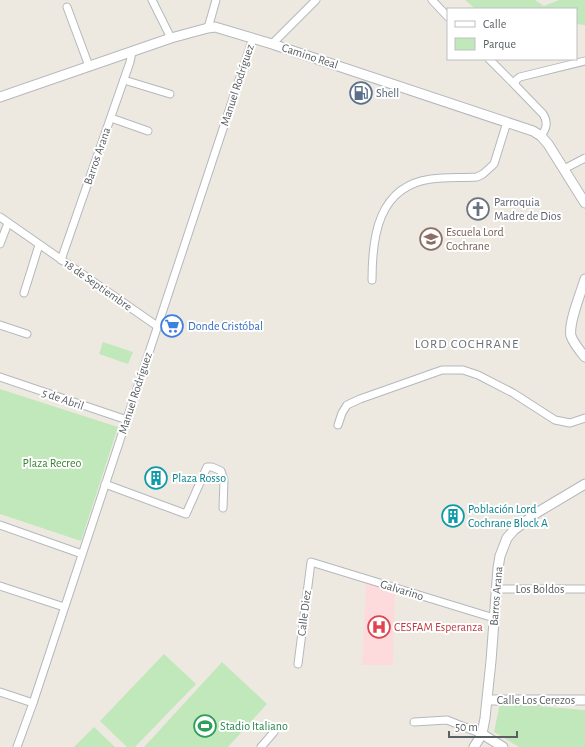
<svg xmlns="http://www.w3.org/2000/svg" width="585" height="747" font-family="'Alegreya Sans',sans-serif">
<rect width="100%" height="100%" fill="#eee9e0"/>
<polygon fill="#fddadc" points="366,583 395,590 393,665 362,665"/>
<g fill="#c1e8ba">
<polygon points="465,0 535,0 544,6 559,0 585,0 585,25 576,24 576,9 477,9 473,7"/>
<polygon points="103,342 133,352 128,364 99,354"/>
<polygon points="0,389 118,427 81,541 0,514"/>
<polygon points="164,654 196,684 135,747 127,747 100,721"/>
<polygon points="222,662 267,704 228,747 144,747"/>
<polygon points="500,703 585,710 585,747 519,747 494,732"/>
<polygon points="94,727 115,747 74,747"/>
</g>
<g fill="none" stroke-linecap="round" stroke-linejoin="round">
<g stroke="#b4b8bd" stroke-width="9">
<g id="minor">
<polyline points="152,0 171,38"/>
<polyline points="432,0 448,17"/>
<polyline points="67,7 86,58 89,66"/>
<polyline points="208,28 216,0"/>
<polyline points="272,44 316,0"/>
<polyline points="489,59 515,85"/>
<polyline points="124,80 170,94"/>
<polyline points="111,118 148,131"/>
<path d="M541,136c6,-8 7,-14 2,-22l-28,-29 1,-5 4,-3 65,-16"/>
<polyline points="564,169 585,158"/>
<polyline points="0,217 157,326"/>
<polyline points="0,244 8,223"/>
<polyline points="61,260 130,62 132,52"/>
<path d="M372,280c0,-43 6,-94 59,-101 15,-2 31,-1 46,-2l6,-3 11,-10 13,-42"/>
<polyline points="24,293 39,245"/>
<polyline points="0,325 27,334"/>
<polyline points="0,377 127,420"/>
<polyline points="338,425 342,413 347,405 360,399 442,370 463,370 478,375 513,393 555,420 570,423 585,418"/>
<polyline points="105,484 186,514 207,467 212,467 221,471 224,480 223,508"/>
<polyline points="0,525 82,554"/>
<polyline points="0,586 64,607"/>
<polyline points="496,589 585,589"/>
<polyline points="298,664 311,562 494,618"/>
<polyline points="0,692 33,703"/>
<polyline points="414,722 447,720 482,734"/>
<polyline points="17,747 33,703 253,38"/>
<polyline points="261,747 274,732"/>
</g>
</g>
<g stroke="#b4b8bd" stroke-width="11">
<g id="tertiary">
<polyline points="0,97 171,38 208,28 215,27 272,44 533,131 541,136 548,144 585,203"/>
<path d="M585,279c-4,14 -17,44 -14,57 3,8 9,15 14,21"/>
<polyline points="488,700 585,700"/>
<polyline points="482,734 503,747"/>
<polyline points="474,747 482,734 485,718 491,661 498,568 500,556 507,538 514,530 538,512 585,484"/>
</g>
</g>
<use href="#minor" stroke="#fff" stroke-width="7"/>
<use href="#tertiary" stroke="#fff" stroke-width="9"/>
</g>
<defs>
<g id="fuel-ring" transform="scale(1.15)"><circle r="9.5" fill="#fff" stroke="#5c6f8a" stroke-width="1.5"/><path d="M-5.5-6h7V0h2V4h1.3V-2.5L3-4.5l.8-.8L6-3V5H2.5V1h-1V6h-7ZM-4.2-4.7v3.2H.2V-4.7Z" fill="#5c6f8a"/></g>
<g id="church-ring" transform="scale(1.15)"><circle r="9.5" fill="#fff" stroke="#6b7280" stroke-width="1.5"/><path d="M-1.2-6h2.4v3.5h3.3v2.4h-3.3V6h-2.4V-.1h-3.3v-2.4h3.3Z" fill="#6b7280"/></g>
<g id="school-ring" transform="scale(1.15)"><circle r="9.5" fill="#fff" stroke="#8d6e63" stroke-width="1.5"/><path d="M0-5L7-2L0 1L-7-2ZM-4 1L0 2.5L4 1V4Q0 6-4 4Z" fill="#8d6e63"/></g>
<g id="supermarket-ring" transform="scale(1.15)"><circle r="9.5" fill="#fff" stroke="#3f7fe0" stroke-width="1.5"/><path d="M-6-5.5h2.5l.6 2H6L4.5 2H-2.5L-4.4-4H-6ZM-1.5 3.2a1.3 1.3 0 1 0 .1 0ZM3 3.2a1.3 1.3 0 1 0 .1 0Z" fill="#3f7fe0"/></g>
<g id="building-ring" transform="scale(1.15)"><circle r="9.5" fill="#fff" stroke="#0f9aa8" stroke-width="1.5"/><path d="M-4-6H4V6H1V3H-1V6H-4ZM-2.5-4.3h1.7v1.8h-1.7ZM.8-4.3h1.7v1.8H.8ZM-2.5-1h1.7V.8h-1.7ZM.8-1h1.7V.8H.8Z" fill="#0f9aa8"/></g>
<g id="hospital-ring" transform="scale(1.15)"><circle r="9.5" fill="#fff" stroke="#e0444e" stroke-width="1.5"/><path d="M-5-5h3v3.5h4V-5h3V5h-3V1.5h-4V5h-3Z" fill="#e0444e"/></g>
<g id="stadium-ring" transform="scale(1.15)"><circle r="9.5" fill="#fff" stroke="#2e9e5b" stroke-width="1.5"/><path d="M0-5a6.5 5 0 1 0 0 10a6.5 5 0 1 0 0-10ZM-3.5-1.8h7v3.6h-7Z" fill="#2e9e5b"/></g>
</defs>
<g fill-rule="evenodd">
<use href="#fuel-ring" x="361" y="93"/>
<use href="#church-ring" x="478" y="209"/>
<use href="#school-ring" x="431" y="239"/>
<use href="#supermarket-ring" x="172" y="326"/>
<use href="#building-ring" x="156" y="478"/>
<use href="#building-ring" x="453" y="516"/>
<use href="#hospital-ring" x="379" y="627"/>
<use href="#stadium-ring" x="205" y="726"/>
</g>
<g text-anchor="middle" stroke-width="4" stroke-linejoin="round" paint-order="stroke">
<g font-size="12" fill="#595f63" stroke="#fff">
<text transform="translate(310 56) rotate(18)" y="4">Camino Real</text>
<text transform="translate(237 85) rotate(-72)" y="4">Manuel Rodríguez</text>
<text transform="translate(97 156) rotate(-71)" y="4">Barros Arana</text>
<text transform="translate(98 285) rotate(35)" y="4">18 de Septiembre</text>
<text transform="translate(135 393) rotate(-72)" y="4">Manuel Rodríguez</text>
<text transform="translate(63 399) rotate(19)" y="4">5 de Abril</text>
<text x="540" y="593">Los Boldos</text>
<text transform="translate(402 590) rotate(17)" y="4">Galvarino</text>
<text transform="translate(496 596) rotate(-85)" y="4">Barros Arana</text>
<text transform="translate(304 613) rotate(-83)" y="4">Calle Diez</text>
<text x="536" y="704">Calle Los Cerezos</text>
</g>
<g font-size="12" fill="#4e5e75" stroke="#fff" text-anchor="start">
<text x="376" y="97">Shell</text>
</g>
<g font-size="12" fill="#5b616d" stroke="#fff" text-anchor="start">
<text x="494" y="206">Parroquia<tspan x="494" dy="14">Madre de Dios</tspan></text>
</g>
<g font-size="12" fill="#785e54" stroke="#fff" text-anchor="start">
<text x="446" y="236">Escuela Lord<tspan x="446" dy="14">Cochrane</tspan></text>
</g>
<g font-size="12" fill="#366cbe" stroke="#fff" text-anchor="start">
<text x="188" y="330">Donde Cristóbal</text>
</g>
<g font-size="12" fill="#36862e" stroke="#fff">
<text x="52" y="467">Plaza Recreo</text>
</g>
<g font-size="12" fill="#0d838f" stroke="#fff" text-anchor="start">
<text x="172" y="482">Plaza Rosso</text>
<text x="468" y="513">Población Lord<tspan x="468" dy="14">Cochrane Block A</tspan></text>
</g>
<g font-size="12" fill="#be3a42" stroke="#fff" text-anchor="start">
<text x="394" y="631">CESFAM Esperanza</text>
</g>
<g font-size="12" fill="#27864d" stroke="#fff" text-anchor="start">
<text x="220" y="730">Stadio Italiano</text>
</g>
<g font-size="13" letter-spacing="1" fill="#6a7175" stroke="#fff">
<text x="467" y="348">LORD COCHRANE</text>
</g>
</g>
<rect x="447" y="8" width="130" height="52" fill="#ffffff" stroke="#bdbfc1"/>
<rect x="455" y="21" width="20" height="6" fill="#ffffff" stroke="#bdbfc1"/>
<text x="483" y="28" font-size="12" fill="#595f63">Calle</text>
<rect x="455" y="38" width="20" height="12" fill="#c1e8ba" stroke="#bdbfc1"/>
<text x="483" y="48" font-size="12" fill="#595f63">Parque</text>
<path d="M449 731v6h68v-6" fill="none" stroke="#595f63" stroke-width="2"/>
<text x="455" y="731" font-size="12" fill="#595f63" stroke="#ffffff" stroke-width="3" paint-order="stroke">50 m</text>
</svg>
